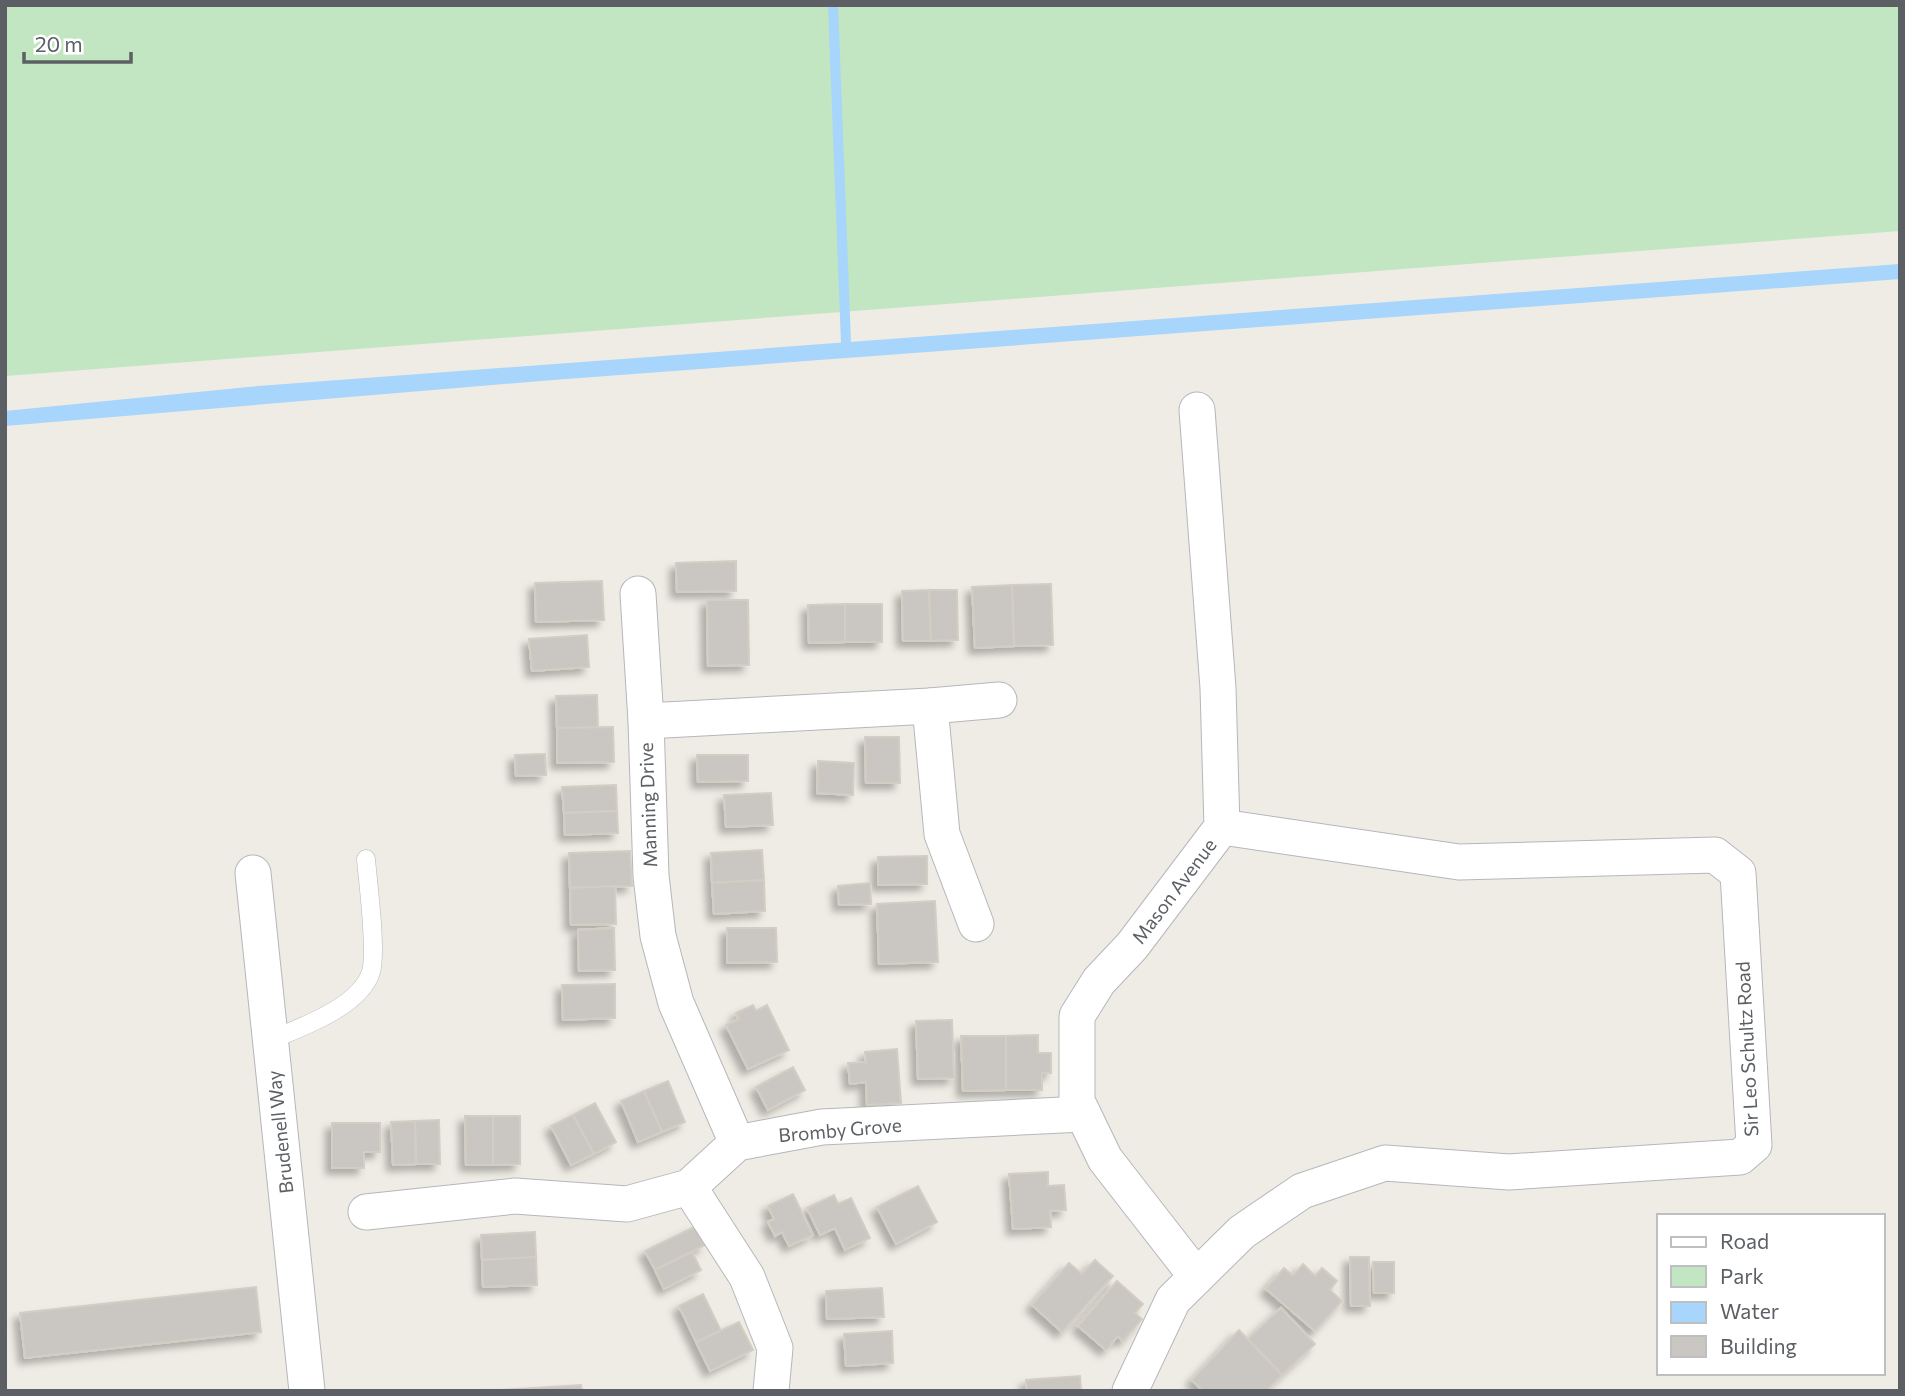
<svg xmlns="http://www.w3.org/2000/svg" width="1905" height="1396" font-family="Commissioner,sans-serif">
<defs>
<filter id="shadow"><feDropShadow dx="-6" dy="6" stdDeviation="3.5" flood-color="#0004"/></filter>
</defs>
<rect width="100%" height="100%" fill="#eeece4"/>
<polygon fill="#c2e5c2" points="5,5 1900,5 1900,231 5,376"/>
<polygon fill="#a7d5fb" points="1900,264 1900,279 553,380 5,426 5,411 258,386"/>
<g fill="none" stroke-linecap="round" stroke-linejoin="round">
<polyline stroke="#a7d5fb" stroke-width="10" points="833,5 846,343"/>
</g>
<g fill="#cac7c2" stroke="#d3cec3" stroke-width="2" filter="url(#shadow)">
<polygon points="736,561 736,591 677,592 676,563"/>
<polygon points="602,581 604,620 536,622 535,583"/>
<polygon points="1051,584 1053,645 1014,646 1012,585"/>
<polygon points="1012,585 1014,646 975,648 972,587"/>
<polygon points="929,590 931,641 903,641 902,591"/>
<polygon points="929,590 957,590 958,640 931,641"/>
<polygon points="707,600 748,600 749,665 708,666"/>
<polygon points="845,604 845,642 809,643 808,605"/>
<rect x="845" y="604" width="37" height="38"/>
<polygon points="587,635 589,667 532,671 529,639"/>
<polygon points="597,695 598,728 557,728 556,696"/>
<polygon points="613,727 614,762 557,763 557,728"/>
<polygon points="865,737 899,737 900,783 866,783"/>
<polygon points="545,754 546,775 516,776 515,755"/>
<polygon points="697,755 748,755 748,781 698,782"/>
<polygon points="818,761 854,763 853,795 817,793"/>
<polygon points="616,785 617,811 564,813 562,787"/>
<polygon points="771,793 773,825 726,827 724,795"/>
<polygon points="617,811 618,833 565,835 564,813"/>
<polygon points="762,850 764,880 712,883 711,853"/>
<polygon points="630,851 632,886 570,888 569,853"/>
<polygon points="927,856 927,884 878,885 878,857"/>
<polygon points="764,880 765,911 714,914 712,883"/>
<polygon points="870,883 871,904 839,905 838,886"/>
<polygon points="615,886 616,924 571,925 570,888"/>
<polygon points="935,901 938,962 879,964 877,904"/>
<polygon points="614,928 615,970 579,971 578,930"/>
<polygon points="727,928 776,928 777,962 727,963"/>
<polygon points="615,984 615,1018 563,1020 562,985"/>
<polygon points="753,1005 756,1011 767,1005 789,1050 748,1069 726,1025 739,1019 736,1013"/>
<polygon points="952,1020 954,1078 918,1079 916,1021"/>
<polygon points="1038,1035 1038,1053 1051,1053 1051,1073 1042,1073 1042,1090 1006,1090 1006,1036"/>
<polygon points="961,1036 1006,1036 1006,1090 963,1091"/>
<polygon points="897,1049 901,1103 867,1105 866,1082 850,1084 848,1063 866,1062 865,1052"/>
<polygon points="793,1067 805,1090 768,1110 756,1087"/>
<polygon points="668,1081 685,1122 662,1132 644,1091"/>
<polygon points="644,1091 662,1132 638,1142 621,1101"/>
<polygon points="595,1103 616,1142 594,1154 573,1115"/>
<polygon points="573,1115 594,1154 571,1165 551,1126"/>
<polygon points="465,1116 493,1116 493,1165 466,1165"/>
<polygon points="493,1116 520,1116 520,1164 493,1165"/>
<polygon points="439,1120 440,1164 416,1164 415,1121"/>
<polygon points="415,1121 416,1164 393,1165 391,1122"/>
<polygon points="332,1123 380,1123 380,1152 364,1152 364,1168 332,1168"/>
<polygon points="1048,1172 1048,1186 1064,1185 1066,1210 1050,1211 1051,1227 1013,1229 1009,1174"/>
<polygon points="918,1186 937,1222 896,1244 877,1207"/>
<polygon points="793,1194 813,1235 789,1246 782,1232 775,1236 768,1222 774,1219 768,1206"/>
<polygon points="834,1195 838,1204 851,1198 870,1238 845,1250 835,1228 820,1235 807,1208"/>
<polygon points="696,1226 705,1245 655,1270 645,1251"/>
<polygon points="535,1232 536,1257 482,1260 481,1235"/>
<polygon points="692,1252 701,1270 664,1289 655,1270"/>
<polygon points="536,1257 537,1285 483,1287 482,1260"/>
<polygon points="1350,1257 1369,1257 1370,1306 1351,1306"/>
<polygon points="1095,1260 1113,1276 1062,1332 1032,1305 1069,1263 1082,1274"/>
<polygon points="1373,1262 1394,1262 1394,1293 1374,1293"/>
<polygon points="1303,1264 1315,1276 1322,1268 1337,1281 1330,1290 1342,1301 1315,1331 1266,1289 1284,1268 1293,1276"/>
<polygon points="1117,1281 1143,1304 1135,1313 1142,1319 1123,1341 1118,1336 1106,1350 1078,1326"/>
<polygon points="256,1287 261,1332 25,1358 20,1313"/>
<polygon points="882,1288 884,1317 827,1319 826,1291"/>
<polygon points="703,1294 721,1331 696,1342 679,1306"/>
<polygon points="1281,1308 1315,1344 1282,1375 1248,1339"/>
<polygon points="739,1322 753,1350 710,1371 696,1342"/>
<polygon points="1239,1330 1282,1375 1266,1391 1203,1391 1192,1380"/>
<polygon points="892,1331 893,1363 846,1366 844,1334"/>
<polygon points="1080,1376 1081,1391 1027,1391 1026,1380"/>
<polygon points="581,1385 582,1391 486,1391"/>
</g>
<g fill="none" stroke-linecap="round" stroke-linejoin="round">
<g stroke="#b5b7bb" stroke-width="19">
<path id="service" d="M271,1040c30,-13 89,-33 100,-68 6,-22 -3,-88 -5,-113"/>
</g>
<g stroke="#b5b7bb" stroke-width="37">
<g id="minor">
<polyline points="638,594 646,721 651,876 658,936 676,1003 737,1143"/>
<polyline points="930,706 942,834 976,924"/>
<polyline points="646,721 930,706 999,700"/>
<polyline points="253,873 307,1391"/>
<polyline points="689,1187 747,1277 775,1348 771,1391"/>
<polyline points="366,1212 515,1196 627,1204 689,1187 737,1143 779,1135 822,1127 1083,1114"/>
<polyline points="1196,1276 1105,1159 1077,1101 1077,1016 1099,981 1132,946 1222,827 1218,688 1197,410"/>
<polyline points="1130,1391 1173,1300 1242,1232 1302,1191 1385,1163 1509,1172 1740,1157 1754,1145 1738,873 1715,855 1459,862 1222,827"/>
</g>
</g>
<use href="#service" stroke="#fff" stroke-width="18"/>
<use href="#minor" stroke="#fff" stroke-width="35"/>
</g>
<g text-anchor="middle" stroke-width="5" stroke-linejoin="round" paint-order="stroke">
<g font-size="19" fill="#5c6064" stroke="#fff">
<text transform="translate(648 805) rotate(-92)" y="7">Manning Drive</text>
<text transform="translate(1174 891) rotate(-53)" y="7">Mason Avenue</text>
<text transform="translate(1747 1049) rotate(-93)" y="7">Sir Leo Schultz Road</text>
<text transform="translate(840 1130) rotate(-5)" y="7">Bromby Grove</text>
<text transform="translate(280 1132) rotate(-96)" y="7">Brudenell Way</text>
</g>
</g>
<rect width="1905" height="1396" fill="none" stroke="#5c6064" stroke-width="14"/>
<rect x="1657" y="1214" width="228" height="161" fill="#ffffff" stroke="#bebfc1" stroke-width="2"/>
<rect x="1671" y="1237" width="35" height="10" fill="#ffffff" stroke="#bebfc1" stroke-width="2"/>
<text x="1720" y="1249" font-size="21" fill="#5c6064">Road</text>
<rect x="1671" y="1266" width="35" height="21" fill="#c2e5c2" stroke="#bebfc1" stroke-width="2"/>
<text x="1720" y="1284" font-size="21" fill="#5c6064">Park</text>
<rect x="1671" y="1302" width="35" height="21" fill="#a7d5fb" stroke="#bebfc1" stroke-width="2"/>
<text x="1720" y="1319" font-size="21" fill="#5c6064">Water</text>
<rect x="1671" y="1336" width="35" height="21" fill="#cac7c2" stroke="#bebfc1" stroke-width="2"/>
<text x="1720" y="1354" font-size="21" fill="#5c6064">Building</text>
<path d="M24 52v10h107v-10" fill="none" stroke="#5c6064" stroke-width="3.5"/>
<text x="35" y="52" font-size="21" fill="#5c6064" stroke="#ffffff" stroke-width="5" paint-order="stroke">20 m</text>
</svg>
